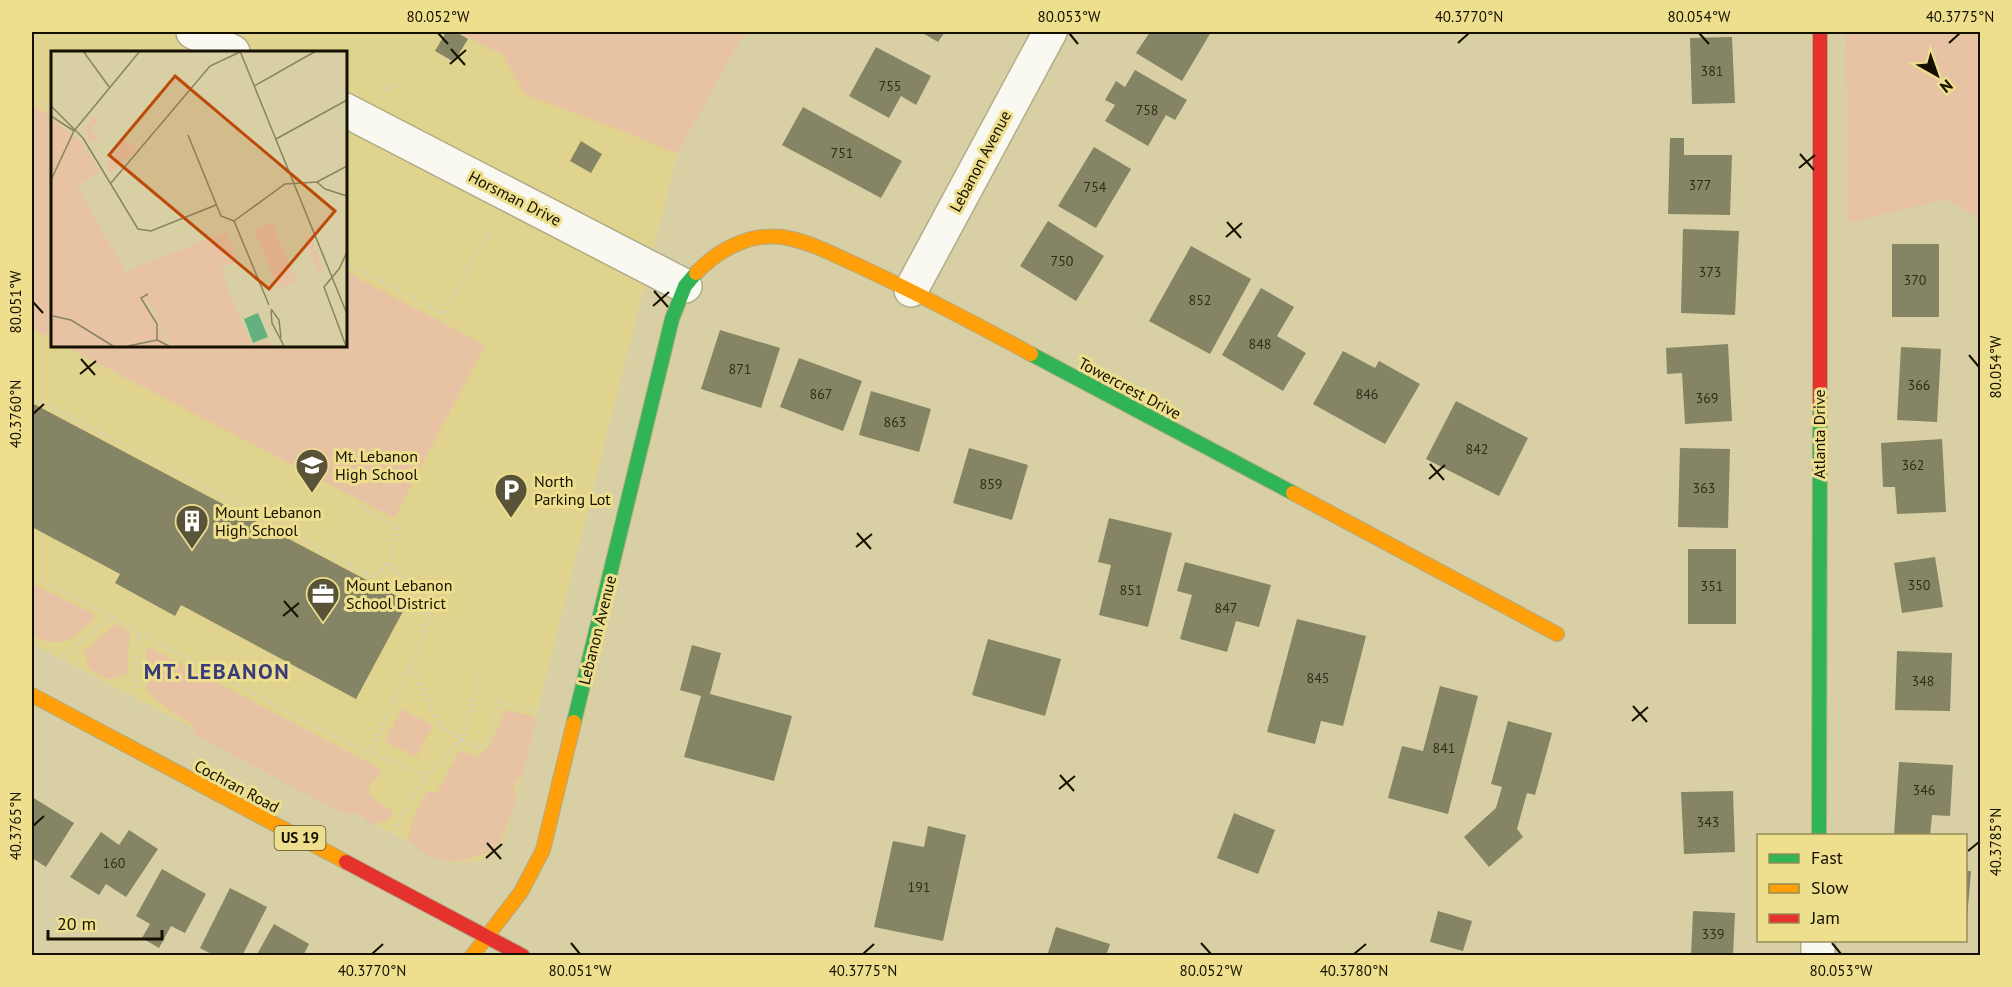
<svg xmlns="http://www.w3.org/2000/svg" width="2012" height="987" font-family="'PT Sans',sans-serif">
<rect width="100%" height="100%" fill="#d8d0a4"/>
<path fill="#e0d38e" fill-rule="evenodd" d="M32,32h713l-68,123 -171,682 -14,18 -19,7h-26l-415,-219zM52,52h293v293h-293z"/>
<g fill="#e7c2a3">
<polygon points="456,32 745,32 677,154 628,133 524,94 503,55"/>
<polygon points="1846,32 1980,32 1980,219 1947,199 1848,223"/>
<polygon points="32,106 52,117 52,339 32,329"/>
<polygon points="345,271 485,345 394,518 63,345 345,345"/>
<path d="M32,583l63,32c-2,8 -7,10 -13,15 -19,16 -28,15 -50,6z"/>
<polygon points="115,624 130,632 127,674 108,679 90,670 84,652"/>
<polygon points="151,648 383,770 368,787 371,796 394,813 386,821 372,825 361,815 340,812 193,734 195,727 154,699 146,687 147,649"/>
<polygon points="402,709 433,726 416,757 385,741"/>
<path d="M505,710l27,6 4,5 -13,54 -6,4 -4,12 4,6c-5,15 -12,40 -23,52 -4,3 -13,5 -18,7 -25,11 -49,4 -68,-16l4,-19 15,-29h10l23,-42 17,8 15,-15z"/>
</g>
<g fill="#858465">
<polygon points="446,32 456,32 468,39 454,62 435,51"/>
<polygon points="921,32 945,32 938,42"/>
<polygon points="1150,32 1211,32 1182,81 1136,53"/>
<polygon points="1732,37 1735,103 1692,104 1690,38"/>
<polygon points="876,47 931,76 916,105 901,96 889,118 849,96"/>
<polygon points="1135,70 1187,100 1175,120 1166,115 1148,146 1105,121 1115,105 1105,100 1116,81 1125,87"/>
<polygon points="803,107 902,161 881,198 782,145"/>
<polygon points="1670,138 1684,138 1684,155 1732,155 1730,215 1668,214"/>
<polygon points="581,141 602,154 591,173 570,161"/>
<polygon points="1094,147 1131,169 1096,228 1058,206"/>
<polygon points="1048,221 1104,256 1076,301 1020,266"/>
<polygon points="1683,229 1739,231 1735,315 1681,313"/>
<rect x="1892" y="244" width="47" height="73"/>
<polygon points="1191,246 1251,279 1210,354 1149,321"/>
<polygon points="1261,288 1294,307 1277,336 1306,353 1283,391 1222,355"/>
<polygon points="720,330 780,348 761,408 701,389"/>
<polygon points="1728,344 1732,421 1685,424 1682,373 1667,374 1666,348"/>
<polygon points="1901,347 1941,349 1937,422 1897,420"/>
<polygon points="1343,351 1375,368 1379,361 1420,384 1385,444 1313,404"/>
<polygon points="799,358 862,381 843,431 780,407"/>
<polygon points="871,391 931,409 919,452 859,435"/>
<polygon points="1456,401 1528,438 1499,496 1426,459"/>
<polygon points="32,403 408,602 356,699 181,605 175,616 115,583 120,574 32,527"/>
<polygon points="1942,439 1946,512 1897,514 1895,487 1883,487 1881,443"/>
<polygon points="969,448 1028,465 1012,520 953,503"/>
<polygon points="1680,448 1730,449 1728,528 1678,527"/>
<polygon points="1109,518 1172,533 1148,627 1099,615 1111,565 1098,562"/>
<rect x="1688" y="549" width="48" height="75"/>
<polygon points="1935,557 1943,607 1902,613 1894,563"/>
<polygon points="1185,562 1271,585 1259,627 1236,621 1227,652 1180,639 1192,595 1177,591"/>
<polygon points="1297,619 1366,636 1343,726 1321,721 1315,744 1267,732"/>
<polygon points="988,639 1061,659 1045,716 972,695"/>
<polygon points="692,645 721,653 710,694 792,716 774,781 684,757 701,696 680,690"/>
<polygon points="1897,651 1952,653 1950,711 1895,710"/>
<polygon points="1440,686 1478,696 1448,814 1388,798 1402,746 1423,751"/>
<polygon points="1508,721 1552,733 1535,795 1527,793 1517,829 1523,837 1489,867 1464,837 1496,808 1502,787 1491,784"/>
<polygon points="1899,762 1953,765 1950,816 1932,815 1930,836 1894,834"/>
<polygon points="1733,791 1735,852 1684,854 1681,792"/>
<polygon points="32,797 74,823 46,867 32,858"/>
<polygon points="1234,813 1275,830 1258,874 1217,858"/>
<polygon points="928,826 966,835 943,941 874,927 893,841 924,847"/>
<polygon points="129,830 158,849 126,897 106,884 99,895 70,877 101,832 119,845"/>
<polygon points="162,869 206,894 185,933 171,926 159,948 142,938 150,924 136,916"/>
<polygon points="1966,871 1971,871 1967,919 1966,919"/>
<polygon points="230,888 267,907 242,956 215,956 200,948"/>
<polygon points="1438,911 1472,921 1463,951 1430,942"/>
<polygon points="1693,911 1735,913 1733,956 1691,956"/>
<polygon points="274,924 309,944 303,956 256,956"/>
<polygon points="1056,927 1110,944 1106,956 1047,956"/>
</g>
<g fill="none" stroke-linecap="round" stroke-linejoin="round">
<g stroke="#b1ab87" stroke-width="36">
<g id="street">
<polyline points="193,32 233,52"/>
<polyline points="345,110 685,286"/>
<polyline points="911,290 1050,32"/>
<polyline points="1818,956 1818,940"/>
</g>
</g>
<g stroke="#b1ab87" stroke-width="16">
<g id="fast">
<polyline points="1031,354 1293,493"/>
<polyline points="574,722 672,319 685,286 696,273"/>
<polyline points="1819,836 1820,405"/>
</g>
</g>
<g stroke="#b1ab87" stroke-width="16">
<g id="slow">
<path d="M696,273c22,-23 53,-40 86,-36 27,4 52,18 77,29 58,27 115,57 172,88"/>
<polyline points="1293,493 1557,634"/>
<polyline points="32,695 346,862"/>
<polyline points="472,956 521,892 543,850 574,722"/>
</g>
</g>
<g stroke="#b1ab87" stroke-width="16">
<g id="jam">
<polyline points="1820,405 1820,32"/>
<polyline points="346,862 523,956"/>
</g>
</g>
<g stroke="#d3d1c3" stroke-width="4" stroke-dasharray="1.5 4.5" stroke-linecap="butt">
<polyline points="384,89 397,84"/>
<polyline points="32,97 52,108"/>
<polyline points="345,262 444,314 492,226"/>
<polyline points="32,397 372,576 388,566 433,597 423,639 370,751"/>
<polyline points="361,506 397,528 388,566"/>
<polyline points="32,575 338,738 426,776"/>
<polyline points="54,664 110,618"/>
<polyline points="479,676 462,740 480,749 489,741 500,702 540,713"/>
<polyline points="133,706 139,633"/>
<polyline points="389,841 415,793 426,776 462,740 439,725 412,668"/>
</g>
<use href="#street" stroke="#f9f8f1" stroke-width="33"/>
<use href="#fast" stroke="#30b455" stroke-width="14"/>
<use href="#slow" stroke="#ff9f0a" stroke-width="14"/>
<use href="#jam" stroke="#e5322d" stroke-width="14"/>
</g>
<path fill="none" stroke="#151000" stroke-width="2" d="M438,33l10,11M1069,33l9,11M1699,33l10,11M1458,43l11,-10M1949,43l11,-10M451,49l14,16M450,64l16,-14M1800,154l14,16M1799,168l16,-13M1227,222l14,16M1226,237l16,-14M654,291l14,16M33,302l10,11M653,306l16,-14M1969,355l10,12M81,359l14,16M80,374l16,-13M33,414l11,-10M1430,464l14,16M1429,479l16,-14M857,533l14,16M856,547l16,-13M284,601l14,16M283,616l16,-13M1633,706l14,16M1632,721l16,-14M1060,775l14,16M1059,789l16,-13M33,826l11,-10M487,843l14,16M1968,851l11,-9M486,858l16,-14M571,943l9,11M1201,943l10,11M1832,943l9,11M372,954l11,-10M863,954l11,-10M1354,954l12,-10"/>
<defs>
<g id="school-pin" transform="scale(1.725)"><path d="M0 17L-7.5 6A9.5 9.5 0 1 1 7.5 6Z" fill="#595339" stroke="#eedf8e"/><path d="M0-5L7-2L0 1L-7-2ZM-4 1L0 2.5L4 1V4Q0 6-4 4Z" fill="#fff"/></g>
<g id="parking-pin" transform="scale(1.725)"><path d="M0 17L-7.5 6A9.5 9.5 0 1 1 7.5 6Z" fill="#595339" stroke="#eedf8e"/><path d="M-3.5-5.5H1a3.5 3.5 0 0 1 0 7H-1V5.5H-3.5ZM-1-3.4V-.6H.8a1.4 1.4 0 0 0 0-2.8Z" fill="#fff"/></g>
<g id="building-pin" transform="scale(1.725)"><path d="M0 17L-7.5 6A9.5 9.5 0 1 1 7.5 6Z" fill="#595339" stroke="#eedf8e"/><path d="M-4-6H4V6H1V3H-1V6H-4ZM-2.5-4.3h1.7v1.8h-1.7ZM.8-4.3h1.7v1.8H.8ZM-2.5-1h1.7V.8h-1.7ZM.8-1h1.7V.8H.8Z" fill="#fff"/></g>
<g id="office-pin" transform="scale(1.725)"><path d="M0 17L-7.5 6A9.5 9.5 0 1 1 7.5 6Z" fill="#595339" stroke="#eedf8e"/><path d="M-6-3h4V-5.5h4V-3h4V5H-6ZM-1-4.5V-3h2v-1.5ZM-6 0V1H6V0Z" fill="#fff"/></g>
</defs>
<g fill-rule="evenodd">
<use href="#school-pin" x="312" y="465"/>
<use href="#parking-pin" x="511" y="490"/>
<use href="#building-pin" x="192" y="521"/>
<use href="#office-pin" x="323" y="594"/>
</g>
<g text-anchor="middle" stroke-width="6" stroke-linejoin="round" paint-order="stroke">
<g font-size="14" fill="#312d19">
<text x="1712" y="76">381</text>
<text x="890" y="91">755</text>
<text x="1147" y="115">758</text>
<text x="842" y="158">751</text>
<text x="1700" y="190">377</text>
<text x="1095" y="192">754</text>
<text x="1062" y="266">750</text>
<text x="1710" y="277">373</text>
<text x="1915" y="285">370</text>
<text x="1200" y="305">852</text>
<text x="1260" y="349">848</text>
<text x="740" y="374">871</text>
<text x="1919" y="390">366</text>
<text x="821" y="399">867</text>
<text x="1367" y="399">846</text>
<text x="1707" y="403">369</text>
<text x="895" y="427">863</text>
<text x="1477" y="454">842</text>
<text x="1913" y="470">362</text>
<text x="991" y="489">859</text>
<text x="1704" y="493">363</text>
<text x="1919" y="590">350</text>
<text x="1712" y="591">351</text>
<text x="1131" y="595">851</text>
<text x="1226" y="613">847</text>
<text x="1318" y="683">845</text>
<text x="1923" y="686">348</text>
<text x="1444" y="753">841</text>
<text x="1924" y="795">346</text>
<text x="1708" y="827">343</text>
<text x="114" y="868">160</text>
<text x="919" y="892">191</text>
<text x="1713" y="939">339</text>
</g>
<rect fill="#eedf8e" stroke="#564e2b" stroke-width="1.5" x="274.5" y="826" width="51" height="24" rx="4.5"/>
<g font-size="15" font-weight="bold" fill="#151000">
<text x="300" y="843">US 19</text>
</g>
<g font-size="16" fill="#151000" stroke="#eedf8e">
<text transform="translate(980 161) rotate(-62)" y="6">Lebanon Avenue</text>
<text transform="translate(515 198) rotate(27)" y="6">Horsman Drive</text>
<text transform="translate(1130 388) rotate(28)" y="6">Towercrest Drive</text>
<text transform="translate(1819 434) rotate(-90)" y="6">Atlanta Drive</text>
<text transform="translate(597 630) rotate(-76)" y="6">Lebanon Avenue</text>
<text transform="translate(237 786) rotate(28)" y="6">Cochran Road</text>
</g>
<g font-size="16" fill="#151000" stroke="#eedf8e" text-anchor="start">
<text x="335" y="462">Mt. Lebanon<tspan x="335" dy="18">High School</tspan></text>
<text x="534" y="487">North<tspan x="534" dy="18">Parking Lot</tspan></text>
<text x="215" y="518">Mount Lebanon<tspan x="215" dy="18">High School</tspan></text>
<text x="346" y="591">Mount Lebanon<tspan x="346" dy="18">School District</tspan></text>
</g>
<g font-size="22" font-weight="bold" letter-spacing="1.5" fill="#393c78" stroke="#eedf8e">
<text x="217" y="679">MT. LEBANON</text>
</g>
</g>
<g transform="translate(51 51)">
<rect width="296" height="296" fill="#d8d0a4"/>
<path d="M42,65l6,4 -9,10 10,8 -9,5 -7,-13zM0,68l30,22 19,31 -23,14 53,93 -2,-7 6,-4 92,-36 11,29 -16,7 7,22 24,56 15,-6 1,4 5,-2 -2,4h-99l-18,-31 3,-2 -15,-16 27,49h-118zM72,84l5,8 9,5 -26,26 -6,-9 16,-19zM221,171l25,60 -19,7 -24,-60zM252,183l9,5 11,33 -5,-1z" fill="#e7c2a3"/>
<path d="M207,262l10,24 -15,6 -9,-24z" fill="#62b17e"/>
<path fill="none" stroke="#8a8362" stroke-width="1.5" d="M32,0l27,37M189,0l107,263M203,35l62,-35M0,55l32,32 55,91 13,2 65,-26M0,65l23,15M137,84l33,81 13,5M225,88l71,-39M0,129l23,-49 66,-80M266,131l8,7 22,7M60,132l99,-117 30,-14M183,170l51,-37 32,-2 30,-16M183,170l35,84M97,243l-7,4 16,26v16l12,6M220,258l8,11 2,18M220,260l1,12 12,23M2,265l18,4 42,26M77,295l29,-6M295,295l-22,-59 15,-18 8,-17"/>
<path fill="#be4a0a" fill-opacity="0.15" stroke="#be4a0a" stroke-width="3" d="M124,25l160,135 -66,78 -160,-134z"/>
<rect width="296" height="296" fill="none" stroke="#151000" stroke-width="3"/>
</g>
<rect width="2012" height="987" fill="none" stroke="#eedf8e" stroke-width="66"/>
<rect x="1757" y="834" width="210" height="108" fill="#eedf8e" stroke="#978c55" stroke-width="1.5"/>
<rect x="1769" y="854" width="30" height="9" fill="#30b455" stroke="#978c55" stroke-width="1.5"/>
<text x="1811" y="864" font-size="18" fill="#151000">Fast</text>
<rect x="1769" y="884" width="30" height="9" fill="#ff9f0a" stroke="#978c55" stroke-width="1.5"/>
<text x="1811" y="894" font-size="18" fill="#151000">Slow</text>
<rect x="1769" y="914" width="30" height="9" fill="#e5322d" stroke="#978c55" stroke-width="1.5"/>
<text x="1811" y="924" font-size="18" fill="#151000">Jam</text>
<g transform="translate(1937 75) rotate(140)" stroke="#eedf8e" stroke-width="4.5" paint-order="stroke">
<path d="M0-4.5L10 22L0 15L-10 22Z" fill="#151000"/>
<text y="-9" font-size="16" font-weight="bold" text-anchor="middle" fill="#151000">N</text>
</g>
<path d="M48 930v9h114v-9" fill="none" stroke="#151000" stroke-width="3"/>
<text x="57" y="930" font-size="18" fill="#151000" stroke="#eedf8e" stroke-width="4.5" paint-order="stroke">20 m</text>
<rect x="33" y="33" width="1946" height="921" fill="none" stroke="#151000" stroke-width="2"/>
<g font-size="15" text-anchor="middle" fill="#151000">
<text x="438" y="22">80.052°W</text>
<text x="1069" y="22">80.053°W</text>
<text x="1469" y="22">40.3770°N</text>
<text x="1699" y="22">80.054°W</text>
<text x="1960" y="22">40.3775°N</text>
<text transform="translate(16 302) rotate(-90)" y="5">80.051°W</text>
<text transform="translate(1996 367) rotate(-90)" y="5">80.054°W</text>
<text transform="translate(16 414) rotate(-90)" y="5">40.3760°N</text>
<text transform="translate(16 826) rotate(-90)" y="5">40.3765°N</text>
<text transform="translate(1996 842) rotate(-90)" y="5">40.3785°N</text>
<text x="372" y="976">40.3770°N</text>
<text x="580" y="976">80.051°W</text>
<text x="863" y="976">40.3775°N</text>
<text x="1211" y="976">80.052°W</text>
<text x="1354" y="976">40.3780°N</text>
<text x="1841" y="976">80.053°W</text>
</g>
</svg>
